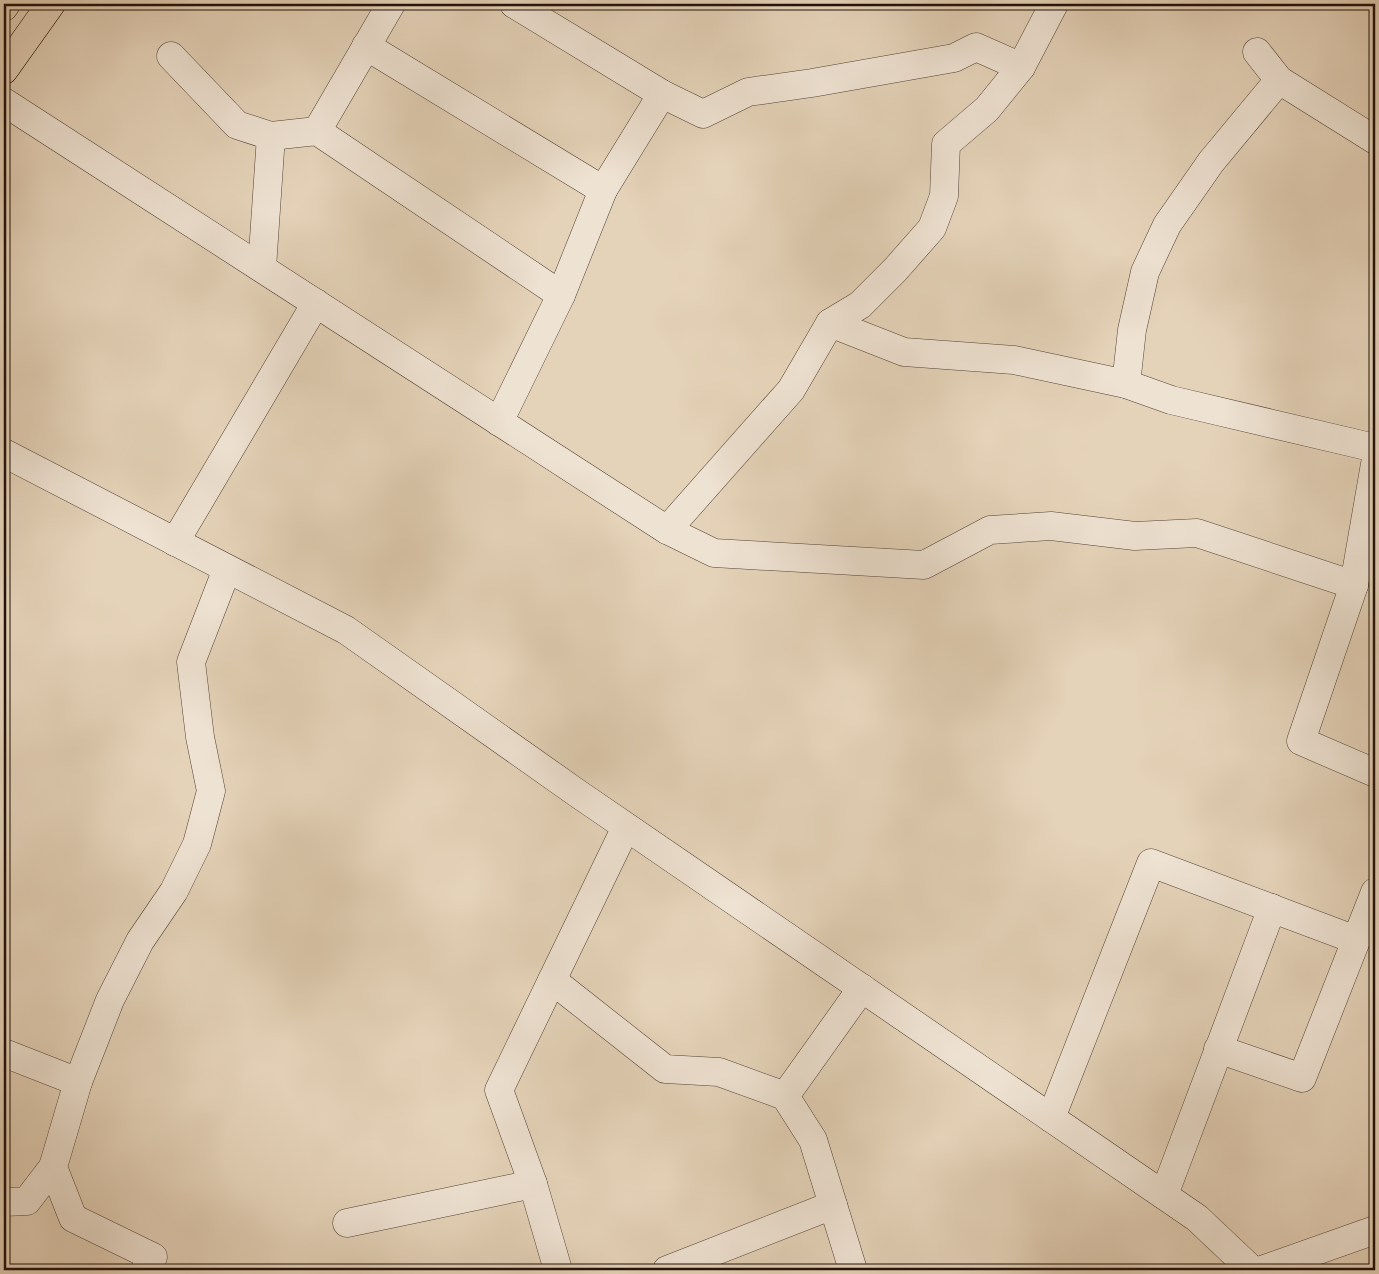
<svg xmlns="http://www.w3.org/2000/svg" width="1379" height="1274" font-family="Cardo,serif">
<rect width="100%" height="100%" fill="#e5d3b9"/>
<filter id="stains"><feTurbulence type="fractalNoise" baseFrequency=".004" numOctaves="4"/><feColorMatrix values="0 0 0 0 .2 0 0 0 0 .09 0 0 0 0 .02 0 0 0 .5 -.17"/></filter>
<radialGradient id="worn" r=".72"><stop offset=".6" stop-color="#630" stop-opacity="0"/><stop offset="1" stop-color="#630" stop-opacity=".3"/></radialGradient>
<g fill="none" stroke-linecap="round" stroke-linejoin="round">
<g stroke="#534236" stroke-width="29">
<g id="minor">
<polyline points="366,46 603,190 662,94 514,4"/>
<polyline points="1257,52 1279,80 1375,140"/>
<polyline points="171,56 237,125 271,136"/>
<polyline points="662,94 703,114 748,92 812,83 954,58 976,47 1021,67"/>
<polyline points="4,102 667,530 714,553 924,565 990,530 1051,526 1135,536 1197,533 1354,585"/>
<polyline points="317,131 391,4"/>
<polyline points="262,268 271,136 317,131 561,295"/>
<polyline points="830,323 904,352 1014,360 1126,384 1171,400 1375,448"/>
<polyline points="1126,384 1132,330 1145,272 1167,225 1211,162 1279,80"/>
<polyline points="499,422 561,295 603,190"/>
<polyline points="4,453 346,630 577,793 1197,1218 1252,1270"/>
<polyline points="1375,464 1354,585 1301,741 1375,773"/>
<polyline points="667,530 791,390 830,323 860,305 895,270 932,228 944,196 946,144 987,109 1021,67 1054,4"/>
<polyline points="175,542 316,303"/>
<polyline points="552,980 665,1069 719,1072 785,1096 813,1140 853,1270"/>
<polyline points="1218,1049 1302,1078 1375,892"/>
<polyline points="4,1053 78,1082"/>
<polyline points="785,1096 862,988"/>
<polyline points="1051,1118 1151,863 1356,940"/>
<polyline points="1164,1195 1272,908"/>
<polyline points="4,1202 27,1201 53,1167"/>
<polyline points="347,1223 533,1184"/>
<polyline points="145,1270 153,1257 73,1218 53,1167 78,1082 110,1000 140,941 174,891 197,844 211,791 200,737 191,662 227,569"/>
<polyline points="558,1270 533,1184 499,1090 626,827"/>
<polyline points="667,1270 833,1205"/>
<polyline points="1262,1270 1375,1230"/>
</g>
</g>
<g stroke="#22110a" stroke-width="29">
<g id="major">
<polyline points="4,7 6,4"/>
<polyline points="4,70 51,4"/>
</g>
</g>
<use href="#minor" stroke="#eee2d2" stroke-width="28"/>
<use href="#major" stroke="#e5d3b9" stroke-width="28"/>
</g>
<rect width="1379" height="1274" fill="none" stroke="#e5d3b9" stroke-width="20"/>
<rect x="5" y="5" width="1369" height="1264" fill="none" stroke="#22110a" stroke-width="2.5"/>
<rect x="10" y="10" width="1359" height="1254" fill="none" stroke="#22110a"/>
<rect width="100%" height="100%" filter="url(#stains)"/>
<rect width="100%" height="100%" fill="url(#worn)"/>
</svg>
